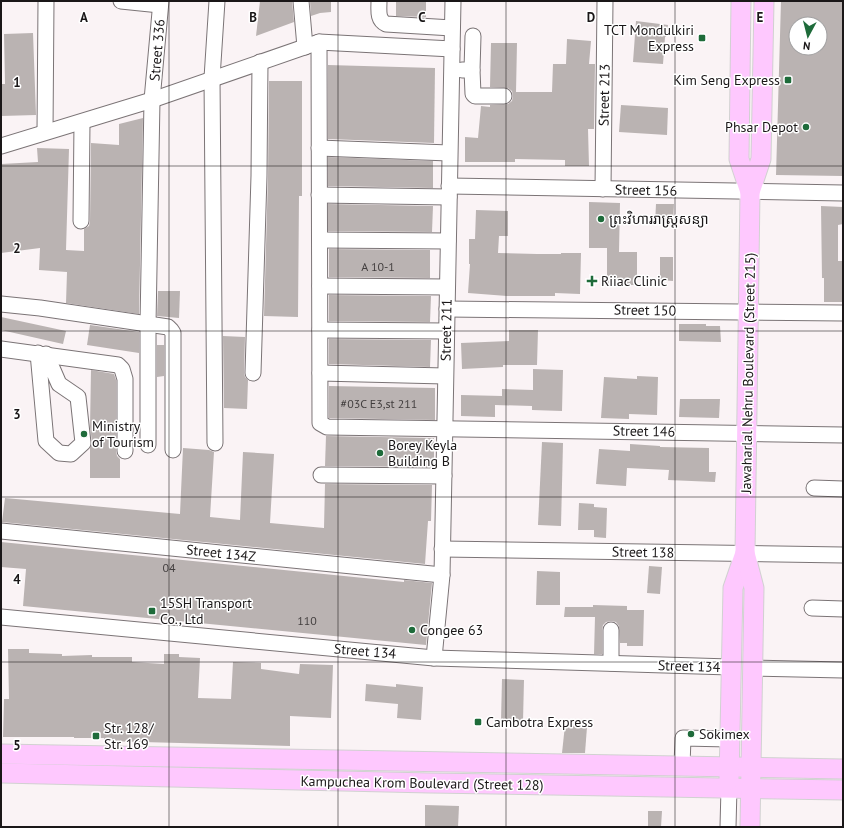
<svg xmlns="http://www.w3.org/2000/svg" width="844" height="828" font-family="'PT Sans','Noto Sans Khmer',sans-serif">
<rect width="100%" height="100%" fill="#faf3f5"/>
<g fill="#bab3b2" fill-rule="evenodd">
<polygon points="260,1 292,1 294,22 256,36"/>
<polygon points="310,1 331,1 331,12 320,13 311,16"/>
<polygon points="396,1 426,1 426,17 396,16"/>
<path d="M781,1h62v175l-67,-1zM796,24h24v24h-24z"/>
<polygon points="636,21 668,25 666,37 665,37 663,64 633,62"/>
<polygon points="33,33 36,115 1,116 1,84 5,84 4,34"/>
<polygon points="567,39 591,41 589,64 595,64 594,129 588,129 589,166 565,166 565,160 515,159 515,162 465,162 465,137 478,138 481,106 490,107 490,105 508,104 512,101 513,96 512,91 508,88 490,87 491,43 517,43 516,92 552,92 553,64 566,64"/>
<polygon points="328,65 435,68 434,143 328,139"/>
<polygon points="269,81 302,81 302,196 299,196 298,317 264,316 268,176"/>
<polygon points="621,105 668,108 667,135 619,132"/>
<polygon points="143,118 139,314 66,303 67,272 39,270 40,248 1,253 1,164 38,162 37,148 69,149 66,250 84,251 84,229 89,226 90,221 91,143 119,145 119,124"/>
<polygon points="328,157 433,161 433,188 328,186"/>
<polygon points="589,202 620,203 619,252 637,252 637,285 607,285 607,248 589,248"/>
<polygon points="328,204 433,206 432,232 328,231"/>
<polygon points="656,204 674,204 673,224 655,224"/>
<polygon points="821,206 843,207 843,224 838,225 838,261 843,261 843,302 824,302 824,278 822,278"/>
<polygon points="476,210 508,211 508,236 499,236 498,253 537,254 561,254 561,253 581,253 580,294 555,293 555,296 507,296 468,293 470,264 469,264 469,239 475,239"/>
<polygon points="329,249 430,250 430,278 329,277"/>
<polygon points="660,257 673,257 673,281 660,280"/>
<polygon points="158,291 180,291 179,318 157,316"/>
<polygon points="329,295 431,296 430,322 329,321"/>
<polygon points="1,317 66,331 63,344 1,330"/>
<polygon points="679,324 706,324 706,326 720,326 721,342 679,341"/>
<polygon points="90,325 139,332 139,353 87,345"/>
<polygon points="509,330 538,330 537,365 503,365 503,367 462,369 461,343 509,341"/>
<polygon points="223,336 245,337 244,373 245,377 248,380 247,409 224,408"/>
<polygon points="329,339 431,340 430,367 329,364"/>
<polygon points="157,345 164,345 164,376 157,377"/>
<polygon points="533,369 563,370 562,411 532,410 532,406 495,405 495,417 461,416 461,395 502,396 502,389 533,390"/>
<polygon points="91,370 114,374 116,380 116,451 117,456 120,459 120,478 90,478 90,448 92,442 90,427"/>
<polygon points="637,376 658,377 657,415 629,414 629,419 601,418 604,377 637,379"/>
<polygon points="329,386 435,388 435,420 329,418"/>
<polygon points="680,399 720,399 719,418 679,417"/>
<polygon points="326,436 434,438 434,467 325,466"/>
<polygon points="542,442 563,443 561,526 538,525"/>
<polygon points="630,444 660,446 660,447 709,448 709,472 716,472 715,482 668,480 669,470 627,468 626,486 596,484 599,449 630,451"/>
<polygon points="183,448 209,450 214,452 210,517 240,520 243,452 274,454 270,523 324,528 325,484 432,485 431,521 428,521 425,564 2,522 5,498 180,514"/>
<polygon points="579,503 594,504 594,507 607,508 606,538 594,537 594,530 578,530"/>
<polygon points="1,542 404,582 404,580 432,583 426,645 23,606 26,569 1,567"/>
<polygon points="649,566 662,567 660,594 647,593"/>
<polygon points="537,571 560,572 560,605 536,605"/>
<polygon points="593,605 627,606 627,610 644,610 643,646 627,646 627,643 620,643 619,626 616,622 611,621 606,622 603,625 602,630 602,654 594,654 595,617 564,617 565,607 593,607"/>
<polygon points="8,649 29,649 29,653 62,654 62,656 92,655 92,657 132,657 132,662 164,664 164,654 179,654 179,657 200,658 198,698 231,699 233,662 261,663 261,669 299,674 300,664 333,665 331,718 290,716 290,746 104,741 104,738 74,738 74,737 3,737 4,699 9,699"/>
<polygon points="502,679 524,680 523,721 501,721"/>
<polygon points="366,684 396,687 396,684 423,687 421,720 397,718 398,704 365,701"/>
<polygon points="565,725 587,727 585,753 562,753"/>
<polygon points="425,805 459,806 458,827 425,827"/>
<polygon points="648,811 662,811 661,827 648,827"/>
</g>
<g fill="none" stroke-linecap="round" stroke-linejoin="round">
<g stroke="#7b7476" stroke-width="17">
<g id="minor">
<polyline points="121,1 160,5"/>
<polyline points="301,1 305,47"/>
<path d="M379,1c0,9 -2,19 7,23l66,4"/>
<polyline points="319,42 320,423 327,427 843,435"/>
<polyline points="462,70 472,70 473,36"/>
<polyline points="472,70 473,94 475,96 504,96"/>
<polyline points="45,132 46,1"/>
<polyline points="1,146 152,100 319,42 452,49"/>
<polyline points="319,148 449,153"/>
<polyline points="449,186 843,193"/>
<polyline points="603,189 605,1"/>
<polyline points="319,195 449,197"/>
<polyline points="81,221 82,122"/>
<polyline points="320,240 448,241"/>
<polyline points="320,286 447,287"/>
<polyline points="1,304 40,308 148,324 168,327 171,330 173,333 173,450"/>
<polyline points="447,309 843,313"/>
<polyline points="320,330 446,331"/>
<polyline points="1,349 118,365 122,369 125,379 125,451"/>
<polyline points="38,353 46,441 59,453 71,454 83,443 78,397 59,384 46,354"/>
<polyline points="253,373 259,176 260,62"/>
<polyline points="320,373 445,376"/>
<polyline points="215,443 212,78 217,1"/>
<polyline points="148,445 148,324 152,100 161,1"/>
<polyline points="321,475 444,476"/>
<polyline points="814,488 843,489"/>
<polyline points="1,531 442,575"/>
<polyline points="442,549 843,555"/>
<polyline points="812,608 843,609"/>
<polyline points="1,617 434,658 730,667"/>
<polyline points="434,658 442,575 453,1"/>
<polyline points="611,663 611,630"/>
<polyline points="753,668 843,670"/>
<polyline points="682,766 683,738 729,739"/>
<polyline points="728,827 729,788"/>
</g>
</g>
<g stroke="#d1d1d1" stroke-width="21">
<g id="major">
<polyline points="741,1 739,159 750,192"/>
<polyline points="1,754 843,769"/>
<polyline points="1,773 430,783 843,790"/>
<polyline points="729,780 733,588 745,553"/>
<polyline points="750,827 754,588 745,553 750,192 761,159 764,1"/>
</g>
</g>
<use href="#minor" stroke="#fff" stroke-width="15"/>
<use href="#major" stroke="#fec8fe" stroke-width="19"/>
</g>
<path fill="none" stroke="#1a1718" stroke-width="1" stroke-opacity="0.55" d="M169,1v826M338,1v826M506,1v826M675,1v826M1,166h842M1,331h842M1,497h842M1,662h842"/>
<g fill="#1e6b3a" stroke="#fff" stroke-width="1.5">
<rect x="698" y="34" width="8" height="8" rx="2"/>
<rect x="784" y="76" width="8" height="8" rx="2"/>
<circle cx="806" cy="127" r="4"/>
<circle cx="601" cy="219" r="4"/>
<path d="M590 275h4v4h4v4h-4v4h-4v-4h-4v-4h4z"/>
<circle cx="84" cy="434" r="4"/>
<circle cx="380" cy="453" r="4"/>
<rect x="148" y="607" width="8" height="8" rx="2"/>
<circle cx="412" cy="630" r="4"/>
<rect x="474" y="718" width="8" height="8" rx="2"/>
<circle cx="691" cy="734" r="4"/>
<rect x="92" y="732" width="8" height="8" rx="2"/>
</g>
<g text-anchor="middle" stroke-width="3" stroke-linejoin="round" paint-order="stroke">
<g font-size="12" fill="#423e3e">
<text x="378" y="271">A 10-1</text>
<text x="379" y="408">#03C E3,st 211</text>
<text x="169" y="572">04</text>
<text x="307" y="625">110</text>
</g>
<g font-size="14" fill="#1a1718" stroke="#fff" text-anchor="start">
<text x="694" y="35" text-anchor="end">TCT Mondulkiri<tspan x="694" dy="16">Express</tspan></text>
<text x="780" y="85" text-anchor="end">Kim Seng Express</text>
<text x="798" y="132" text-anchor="end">Phsar Depot</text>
<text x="609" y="224">ព្រះវិហាររាស្ត្រសន្យា</text>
<text x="601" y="286">Riiac Clinic</text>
<text x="92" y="431">Ministry<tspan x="92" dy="16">of Tourism</tspan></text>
<text x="388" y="450">Borey Keyla<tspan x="388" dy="16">Building B</tspan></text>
<text x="160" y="608">15SH Transport<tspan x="160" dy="16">Co., Ltd</tspan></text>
<text x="420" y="635">Congee 63</text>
<text x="486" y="727">Cambotra Express</text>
<text x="104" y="733">Str. 128/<tspan x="104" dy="16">Str. 169</tspan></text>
<text x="699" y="739">Sokimex</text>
</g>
<g font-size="14" fill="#1a1718" stroke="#fff">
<text transform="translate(157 50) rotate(-85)" y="5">Street 336</text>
<text transform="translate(604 95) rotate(-89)" y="5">Street 213</text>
<text transform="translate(646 190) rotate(1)" y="5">Street 156</text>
<text transform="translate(645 310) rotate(1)" y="5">Street 150</text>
<text transform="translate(446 330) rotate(-89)" y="5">Street 211</text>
<text transform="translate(748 373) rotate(-89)" y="5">Jawaharlal Nehru Boulevard (Street 215)</text>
<text transform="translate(644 431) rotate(1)" y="5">Street 146</text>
<text transform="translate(643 552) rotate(1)" y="5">Street 138</text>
<text transform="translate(221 553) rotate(6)" y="5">Street 134Z</text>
<text transform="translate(365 651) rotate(5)" y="5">Street 134</text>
<text transform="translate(689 666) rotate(2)" y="5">Street 134</text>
<text transform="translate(422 783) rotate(1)" y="5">Kampuchea Krom Boulevard (Street 128)</text>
</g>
</g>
<g font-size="13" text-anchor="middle" font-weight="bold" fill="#1a1718" stroke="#fff" stroke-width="3" stroke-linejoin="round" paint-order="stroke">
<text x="84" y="22">A</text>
<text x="253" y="22">B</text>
<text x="422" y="22">C</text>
<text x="591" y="22">D</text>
<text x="760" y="22">E</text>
<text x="17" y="87">1</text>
<text x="17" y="253">2</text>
<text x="17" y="419">3</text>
<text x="17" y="584">4</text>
<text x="17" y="750">5</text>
</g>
<rect width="844" height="828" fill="none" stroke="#1a1718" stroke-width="4"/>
<g transform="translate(808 36) rotate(187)"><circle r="19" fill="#ffffff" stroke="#a3a2a3"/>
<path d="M0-3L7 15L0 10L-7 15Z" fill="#1e6b3a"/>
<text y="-6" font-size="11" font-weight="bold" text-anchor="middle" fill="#1a1718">N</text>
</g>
</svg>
